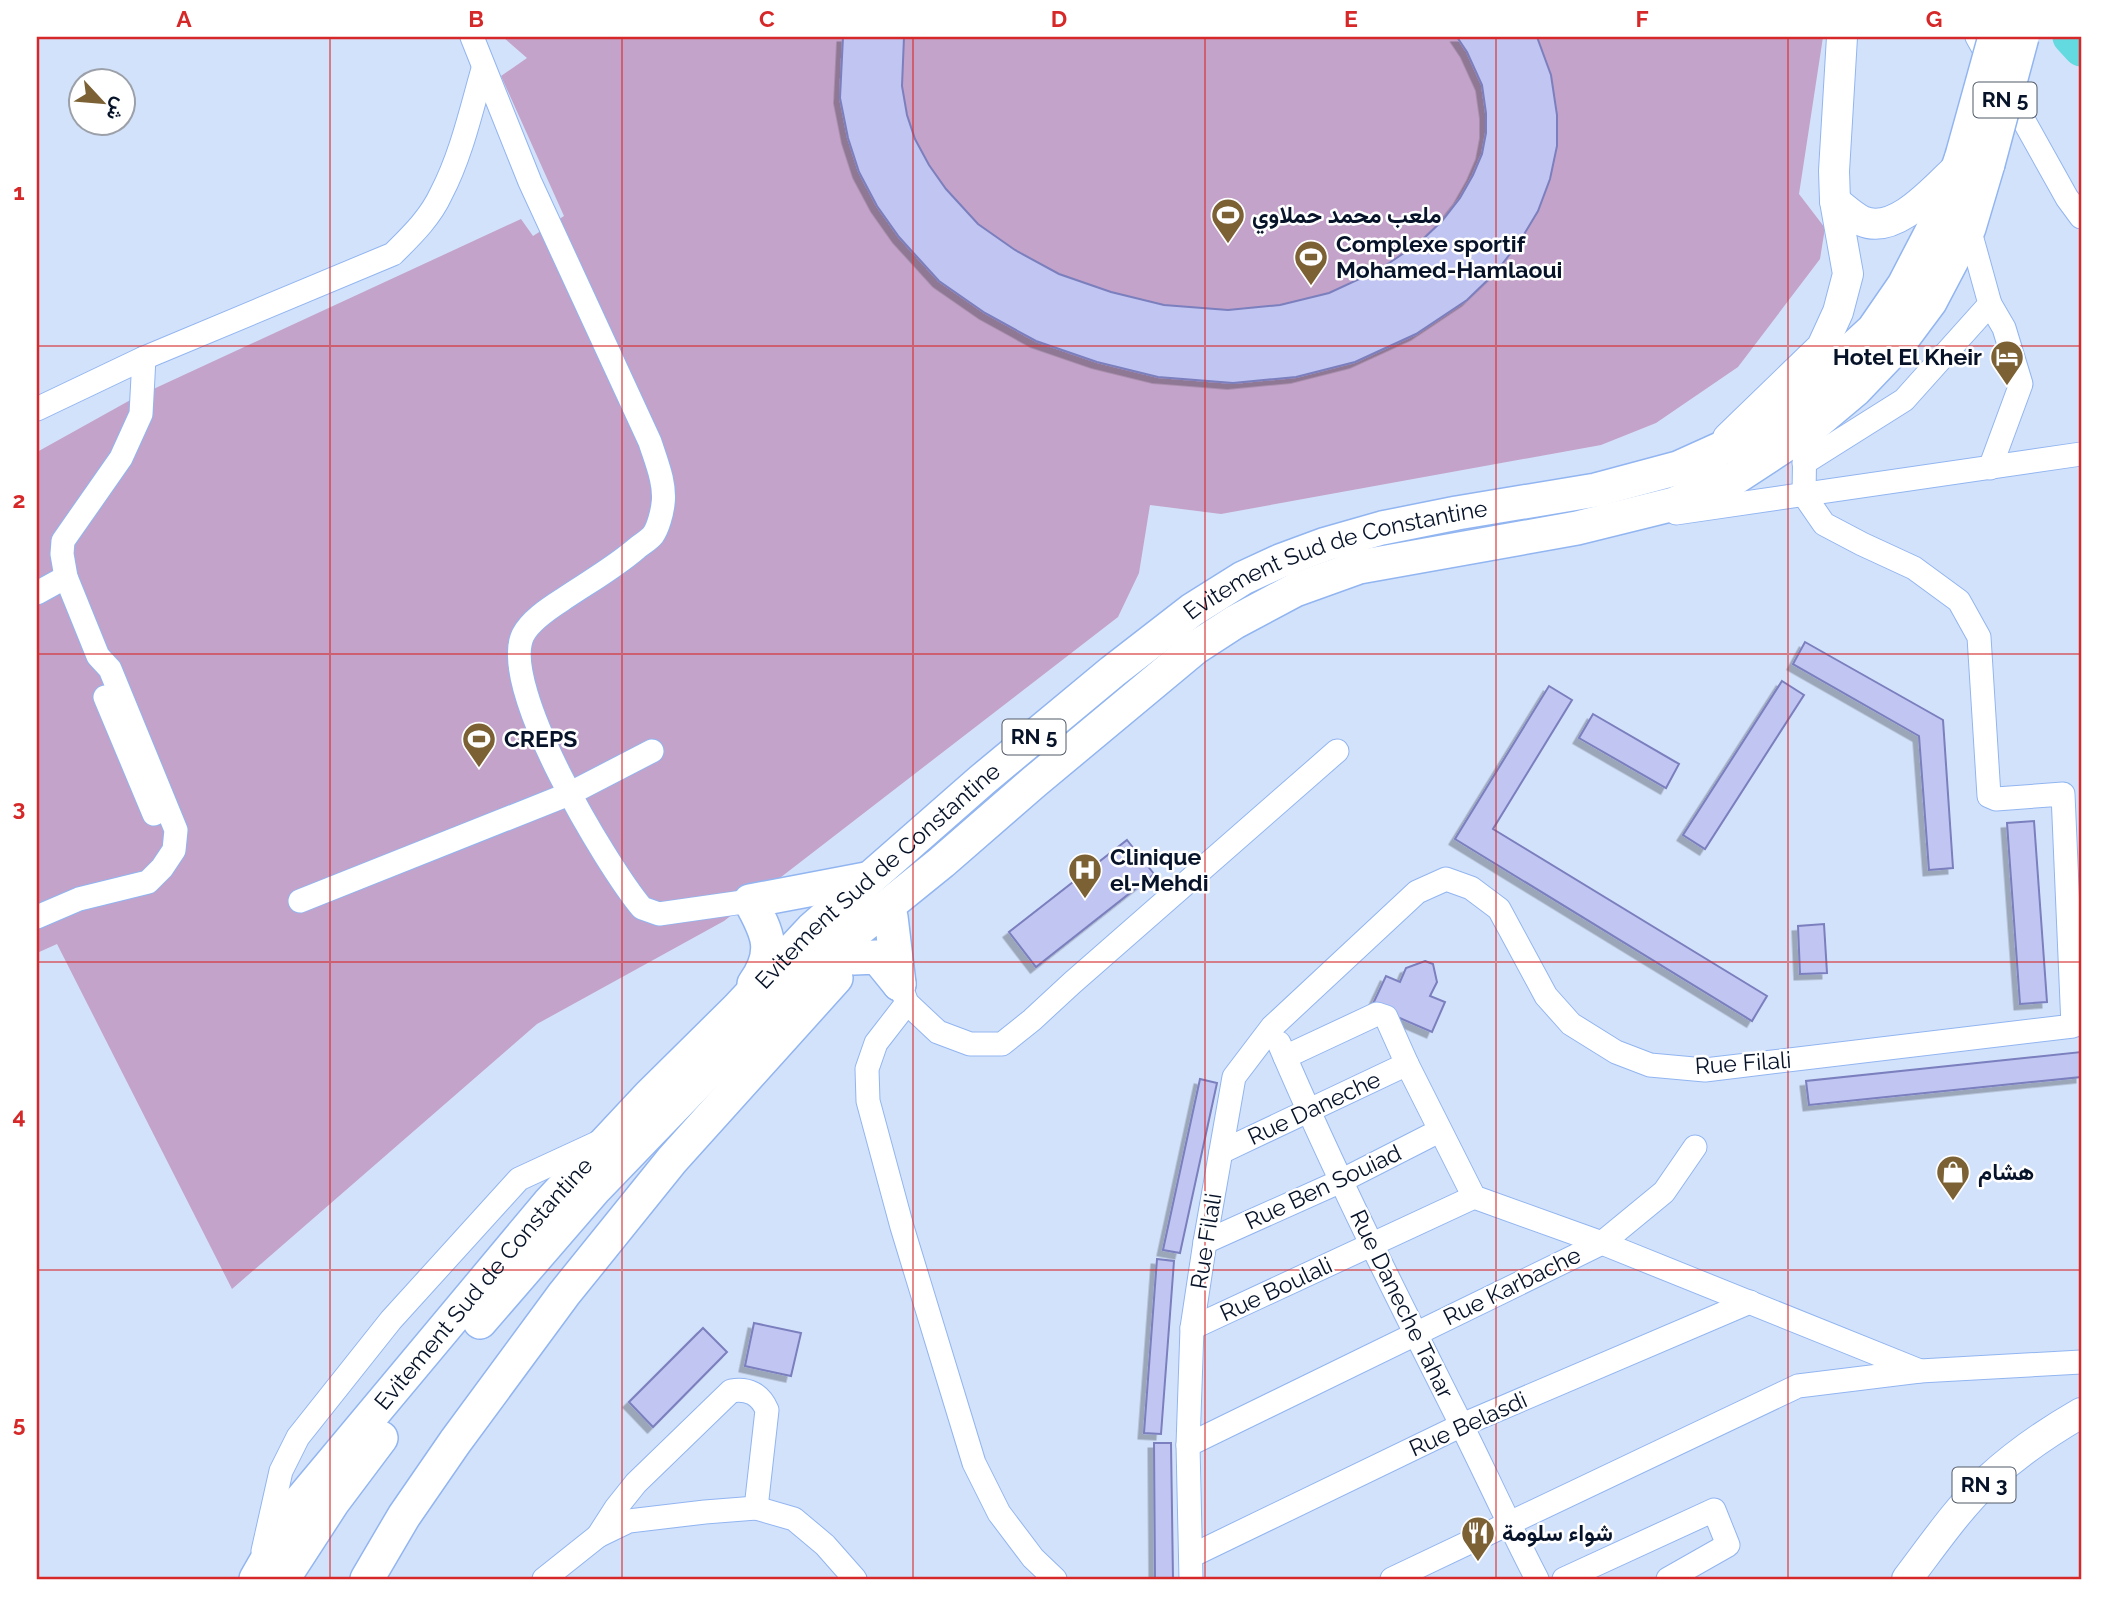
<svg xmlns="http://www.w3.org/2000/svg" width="2118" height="1616" font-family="Raleway,Vazirmatn,sans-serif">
<defs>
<filter id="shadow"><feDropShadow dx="-5.5" dy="5.5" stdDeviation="0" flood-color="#0004"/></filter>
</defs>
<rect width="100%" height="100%" fill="#d3e2fb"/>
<polygon fill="#c3a3c9" points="503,37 1823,37 1799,194 1825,228 1820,259 1738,367 1656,423 1601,445 1221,514 1150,505 1139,573 1118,617 724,921 537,1024 232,1289 57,944 37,953 37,452 134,398 521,219 533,236 564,216 501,76 527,58"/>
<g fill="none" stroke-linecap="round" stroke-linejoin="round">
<polyline stroke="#63d9e0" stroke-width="35" points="2070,37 2081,49"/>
</g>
<g fill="#c0c5f2" stroke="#7b7fbe" stroke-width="2" filter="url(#shadow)">
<polygon points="843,37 904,37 902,86 907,115 915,139 929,165 946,189 978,224 1015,250 1059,274 1111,292 1164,305 1228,310 1280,305 1329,293 1379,270 1420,242 1442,221 1460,198 1473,175 1482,154 1486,133 1486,113 1482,85 1467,52 1457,37 1537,37 1551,75 1557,115 1557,146 1550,179 1538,211 1520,241 1496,272 1467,300 1416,334 1355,362 1296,377 1233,383 1158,377 1097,362 1036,341 985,313 939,281 899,237 877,206 859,172 848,138 840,98"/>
<polygon points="1805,642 1943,720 1953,868 1929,870 1919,736 1793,664"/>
<polygon points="1782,681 1804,695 1705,849 1683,835"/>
<polygon points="1549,686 1572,700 1493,829 1767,996 1752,1021 1455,839"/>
<polygon points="1593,714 1679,764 1666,788 1579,738"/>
<polygon points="2034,821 2047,1002 2020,1004 2007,823"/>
<polygon points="1127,840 1154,874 1036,967 1009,932"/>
<polygon points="1824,924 1827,973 1800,974 1798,926"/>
<polygon points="1425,961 1433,964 1437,982 1430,996 1445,1002 1432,1032 1372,1006 1386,976 1400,982 1406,968"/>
<polygon points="2081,1052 2081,1077 1809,1105 1806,1081"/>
<polygon points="1200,1079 1217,1083 1180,1253 1163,1250"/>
<polygon points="1157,1259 1174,1261 1161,1434 1144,1433"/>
<polygon points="754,1323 801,1333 791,1376 745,1366"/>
<polygon points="703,1328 727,1352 653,1427 629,1402"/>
<polygon points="1154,1443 1171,1443 1173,1579 1155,1579"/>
</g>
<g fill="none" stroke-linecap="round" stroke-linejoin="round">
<g stroke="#91b5f1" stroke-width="25">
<g id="minor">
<path d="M472,37l58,145 120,260c6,19 16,42 13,62 -1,9 -5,24 -10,31 -4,5 -11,9 -16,13 -23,20 -50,35 -75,52 -14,9 -32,21 -39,35 -25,51 84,231 119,273l17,6 91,-13"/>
<polyline points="1977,37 2067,198 2081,217"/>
<polyline points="1990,304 2004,328 2021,384 1990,468"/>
<path d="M37,409l107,-51 249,-104c18,-18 37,-36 48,-60 20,-38 30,-83 42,-125"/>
<polyline points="1804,463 1904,400 1990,304 1969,228"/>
<polyline points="1676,513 2081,454"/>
<polyline points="37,593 66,577"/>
<polyline points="105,697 154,814"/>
<polyline points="300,901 569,794 652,751"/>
<polyline points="37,917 79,899 148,882 162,868 174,850 176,830 110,669 98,656 66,577 62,554 63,541 121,458 141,414 144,358"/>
<polyline points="902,990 907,1003 938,1032 970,1044 1002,1044 1032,1020 1072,983 1337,751"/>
<polyline points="907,1003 876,1043 867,1069 868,1101 902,1227 974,1463 999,1513 1033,1558 1055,1579"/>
<path d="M1279,1043c55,129 118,254 181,379 26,52 50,105 77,157"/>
<polyline points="1285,1057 1377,1014 1386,1017 1407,1064 1474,1197 1602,1243 1920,1371"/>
<polyline points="1221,1152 1407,1064"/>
<polyline points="1205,1242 1341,1181 1439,1131"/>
<polyline points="1192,1328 1474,1197"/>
<polyline points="1188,1445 1602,1243 1664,1192 1695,1147"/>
<path d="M598,1536l18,-28 20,-25 95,-92c17,-3 29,3 36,19l-11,98"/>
<polyline points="263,1551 281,1471 298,1437 391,1320 519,1179 597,1143"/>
<polyline points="1191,1556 1462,1425 1750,1302"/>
<polyline points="544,1579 598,1536 629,1521 705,1512 756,1508 794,1519 825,1545 855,1579"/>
<polyline points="1191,1579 1188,1445 1192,1328 1205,1242 1234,1077 1272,1027 1417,892 1446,879 1471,888 1499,909 1546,996 1571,1024 1616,1052 1650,1065 1705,1070 2073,1026 2063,794 1996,799 1989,796 1979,637 1959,601 1914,568 1862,544 1824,524 1804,495 1805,432"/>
<polyline points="1392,1579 1798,1386 1920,1371 2081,1362"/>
<polyline points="1564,1579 1714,1510 1728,1545 1668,1579"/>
</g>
</g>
<g stroke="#91b5f1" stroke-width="32">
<g id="major">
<path d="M1835,201c9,7 17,15 27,20 34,15 74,-34 97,-55"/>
<polyline points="1728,438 1822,347 1838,312 1848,274 1835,201 1834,171 1842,37"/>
<path d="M1907,1579c26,-34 51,-71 82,-100 28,-26 59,-47 92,-66"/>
</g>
</g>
<g stroke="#91b5f1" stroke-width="36">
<g id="highway">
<polyline points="891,917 899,984"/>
<polyline points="854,958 877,957 899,984"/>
<path d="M754,984c23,-32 14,-51 -4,-83l116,-22"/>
<polyline points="480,1322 595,1189 704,1076 848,938 942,862 1034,782 1195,648 1235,622 1295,590 1359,567 1577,528 1674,504 1735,478 1805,432 1855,390 1898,345 1930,302 1969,228 1988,164"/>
<path id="s1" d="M256,1579l45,-79 248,-297 100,-107 88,-87 75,-80 170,-149 130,-108 80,-62 51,-32 37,-17 46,-17 56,-16 75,-15 139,-23 82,-22 51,-23 57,-35 87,-80 31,-45 27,-52 19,-42 12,-35"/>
<polyline points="283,1579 333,1502 381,1438"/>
<polyline points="367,1579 404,1516 455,1442 564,1294 672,1160 836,978"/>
</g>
</g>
<use href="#minor" stroke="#fff" stroke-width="23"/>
<use href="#major" stroke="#fff" stroke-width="30"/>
<use href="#highway" stroke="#fff" stroke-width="33"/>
<g stroke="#91b5f1" stroke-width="36" stroke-linecap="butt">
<g id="highway-bridge">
<polyline points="1962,156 1995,37"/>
<polyline points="1988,164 2022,37"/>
</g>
</g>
<use href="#highway-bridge" stroke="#fff" stroke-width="33"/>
</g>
<path fill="none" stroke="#d62828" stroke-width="2" stroke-opacity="0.55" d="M330,37v1542M622,37v1542M913,37v1542M1205,37v1542M1496,37v1542M1788,37v1542M37,346h2044M37,654h2044M37,962h2044M37,1270h2044"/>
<defs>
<g id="stadium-pin" transform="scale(1.75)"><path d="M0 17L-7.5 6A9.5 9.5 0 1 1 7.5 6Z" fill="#7b6133" stroke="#fff"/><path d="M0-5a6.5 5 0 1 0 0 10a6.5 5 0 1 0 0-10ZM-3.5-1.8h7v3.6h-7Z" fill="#fff"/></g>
<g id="hotel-pin" transform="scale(1.75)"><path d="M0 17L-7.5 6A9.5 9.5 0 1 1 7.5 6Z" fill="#7b6133" stroke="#fff"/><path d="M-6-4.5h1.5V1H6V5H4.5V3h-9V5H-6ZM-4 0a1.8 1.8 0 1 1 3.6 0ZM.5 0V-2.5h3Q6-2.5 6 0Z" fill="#fff"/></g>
<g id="hospital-pin" transform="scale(1.75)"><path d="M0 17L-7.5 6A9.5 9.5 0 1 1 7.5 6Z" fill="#7b6133" stroke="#fff"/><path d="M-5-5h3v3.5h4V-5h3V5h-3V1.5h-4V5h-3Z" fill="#fff"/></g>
<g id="shop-pin" transform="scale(1.75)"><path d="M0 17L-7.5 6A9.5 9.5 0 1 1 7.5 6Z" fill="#7b6133" stroke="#fff"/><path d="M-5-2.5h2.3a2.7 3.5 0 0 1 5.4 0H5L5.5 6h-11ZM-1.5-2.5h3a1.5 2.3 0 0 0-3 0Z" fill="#fff"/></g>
<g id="restaurant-pin" transform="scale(1.75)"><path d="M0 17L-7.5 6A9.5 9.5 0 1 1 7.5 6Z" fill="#7b6133" stroke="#fff"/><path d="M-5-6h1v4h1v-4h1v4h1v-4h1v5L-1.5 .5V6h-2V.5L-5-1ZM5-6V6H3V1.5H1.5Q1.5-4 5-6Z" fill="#fff"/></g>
</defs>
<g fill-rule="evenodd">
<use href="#stadium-pin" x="1228" y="215"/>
<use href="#stadium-pin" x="1311" y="257"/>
<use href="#hotel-pin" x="2007" y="357"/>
<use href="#stadium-pin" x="479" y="739"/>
<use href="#hospital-pin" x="1085" y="870"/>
<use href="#shop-pin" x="1953" y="1172"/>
<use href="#restaurant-pin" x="1478" y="1533"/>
</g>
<g text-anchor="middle" stroke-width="5" stroke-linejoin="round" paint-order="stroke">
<g fill="#fff" stroke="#515a69" stroke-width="2">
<rect x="1973.5" y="82.5" width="63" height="35" rx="5"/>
<rect x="1002.5" y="719.5" width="63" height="35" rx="5"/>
<rect x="1952.5" y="1467.5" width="63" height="35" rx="5"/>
</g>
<g font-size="21" font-weight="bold" fill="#071329">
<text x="2005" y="107">RN 5</text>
<text x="1034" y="744">RN 5</text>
<text x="1984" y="1492">RN 3</text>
</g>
<g font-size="23" font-weight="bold" fill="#071329" stroke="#fff" text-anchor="start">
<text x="1252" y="223">ملعب محمد حملاوي</text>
<text x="1336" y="252">Complexe sportif<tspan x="1336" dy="26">Mohamed-Hamlaoui</tspan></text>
<text x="1982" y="365" text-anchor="end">Hotel El Kheir</text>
<text x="504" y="747">CREPS</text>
<text x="1110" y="865">Clinique<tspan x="1110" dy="26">el-Mehdi</tspan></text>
<text x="1978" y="1180">هشام</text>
<text x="1502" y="1541">شواء سلومة</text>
</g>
<g font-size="23" fill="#071329" stroke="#fff">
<text dy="8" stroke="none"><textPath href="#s1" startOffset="1508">Evitement Sud de Constantine</textPath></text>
<text dy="8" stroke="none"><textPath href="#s1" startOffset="942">Evitement Sud de Constantine</textPath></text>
<text transform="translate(1743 1063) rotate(-4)" y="8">Rue Filali</text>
<text transform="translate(1314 1108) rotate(-25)" y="8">Rue Daneche</text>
<text transform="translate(1323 1187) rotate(-25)" y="8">Rue Ben Souiad</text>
<text transform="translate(1206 1241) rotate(-81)" y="8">Rue Filali</text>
<text dy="8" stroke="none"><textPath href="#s1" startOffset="374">Evitement Sud de Constantine</textPath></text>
<text transform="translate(1512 1286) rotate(-26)" y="8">Rue Karbache</text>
<text transform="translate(1276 1289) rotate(-25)" y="8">Rue Boulali</text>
<text transform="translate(1402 1304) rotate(64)" y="8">Rue Daneche Tahar</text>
<text transform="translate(1468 1424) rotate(-24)" y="8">Rue Belasdi</text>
</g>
</g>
<rect width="2118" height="1616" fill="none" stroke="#ffffff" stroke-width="77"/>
<g transform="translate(102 102) rotate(116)"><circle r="33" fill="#ffffff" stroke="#9ca1a9" stroke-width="2"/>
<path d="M0-5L12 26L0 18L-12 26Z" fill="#7b6133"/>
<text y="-10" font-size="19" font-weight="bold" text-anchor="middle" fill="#071329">ش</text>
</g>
<rect x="38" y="38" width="2042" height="1540" fill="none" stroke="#d62828" stroke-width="2.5"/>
<g font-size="23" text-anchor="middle" font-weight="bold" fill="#d62828">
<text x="184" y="27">A</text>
<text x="476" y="27">B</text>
<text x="767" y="27">C</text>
<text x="1059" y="27">D</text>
<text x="1351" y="27">E</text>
<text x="1642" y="27">F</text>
<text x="1934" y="27">G</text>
<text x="19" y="200">1</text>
<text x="19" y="508">2</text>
<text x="19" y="816">3</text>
<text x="19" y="1124">4</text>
<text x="19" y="1432">5</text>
</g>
</svg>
